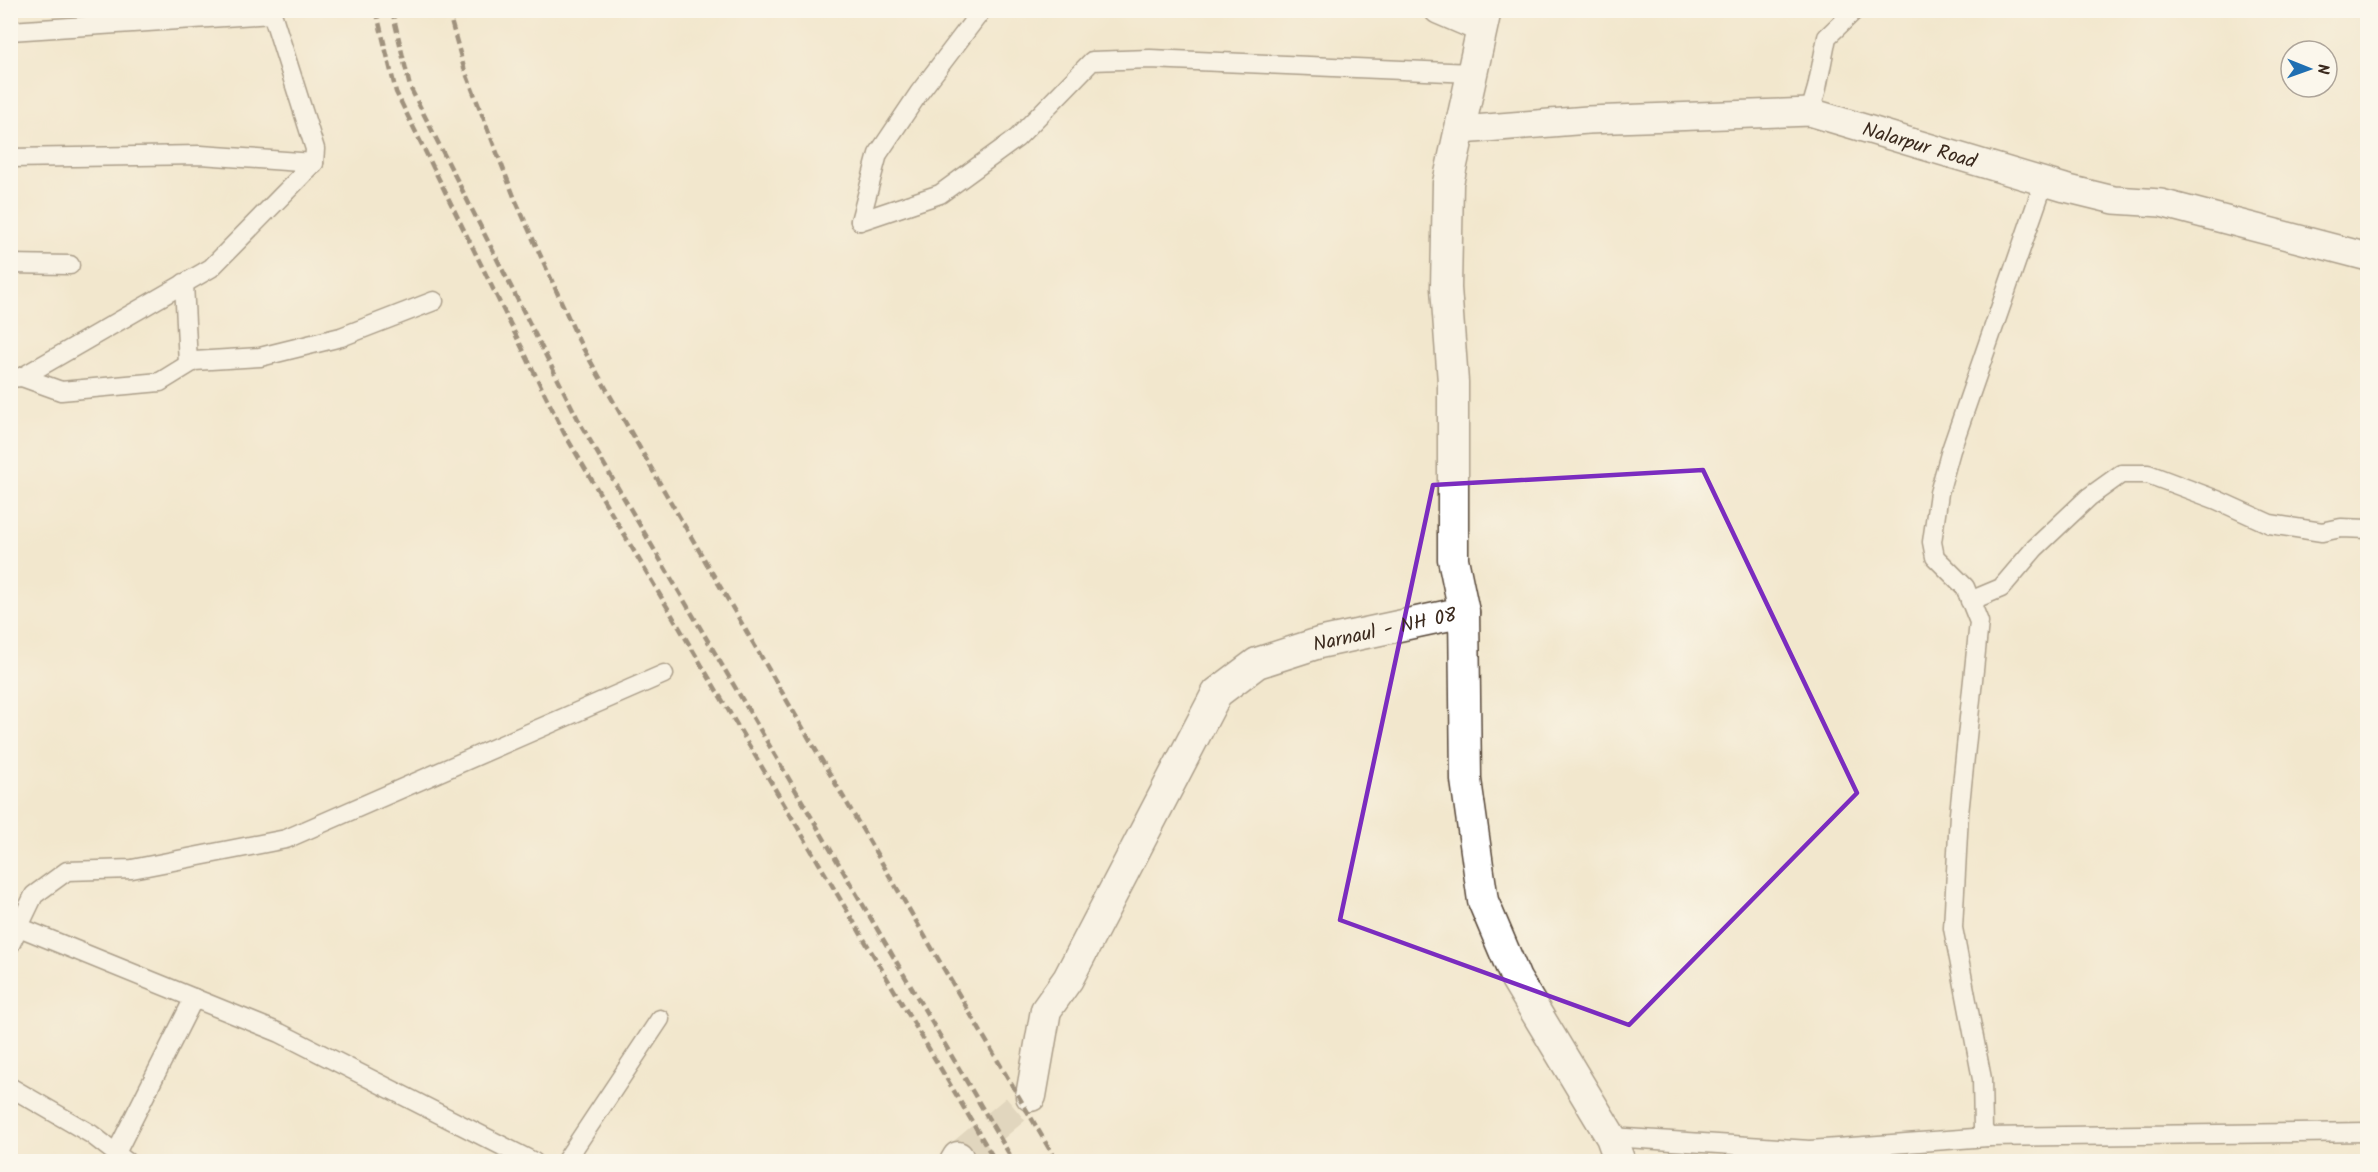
<svg xmlns="http://www.w3.org/2000/svg" width="2378" height="1172" font-family="Kalam,sans-serif">
<rect width="100%" height="100%" fill="#fbf7ec"/>
<filter id="ink" filterUnits="userSpaceOnUse"><feTurbulence type="fractalNoise" baseFrequency=".0167" numOctaves="2"/><feDisplacementMap in="SourceGraphic" scale="12" xChannelSelector="R" yChannelSelector="G"/><feConvolveMatrix kernelMatrix="1 2 1 2 8 2 1 2 1" color-interpolation-filters="sRGB"/></filter>
<filter id="wash" filterUnits="userSpaceOnUse"><feTurbulence type="fractalNoise" baseFrequency=".008" numOctaves="4" result="noise"/><feDisplacementMap in="SourceGraphic" scale="24" xChannelSelector="R" yChannelSelector="G"/><feGaussianBlur stdDeviation="1.35" result="paint"/><feColorMatrix in="noise" values="0 0 0 0 0 0 0 0 0 0 0 0 0 0 0 0 0 1.4 0 .05"/><feComposite in="paint" operator="in"/></filter>
<g filter="url(#wash)">
<rect width="100%" height="100%" fill="#f2e7cd"/>
</g>
<g filter="url(#ink)">
<g fill="none" stroke-linecap="round" stroke-linejoin="round">
<polyline stroke="#cdc1aa" stroke-width="30" stroke-dasharray="30 15" stroke-linecap="butt" points="958,1157 1031,1096"/>
<g stroke="#564638" stroke-width="21">
<g id="street">
<polyline points="10,31 272,14"/>
<polyline points="1810,112 1817,88 1827,37 1855,10"/>
<polyline points="10,158 201,155 314,163"/>
<polyline points="860,221 940,194 1017,138 1092,61 1150,59 1472,73"/>
<polyline points="860,221 878,154 919,93 982,10"/>
<polyline points="10,264 70,265"/>
<polyline points="184,283 188,364"/>
<polyline points="22,377 61,391 160,382 194,361 260,357 341,337 434,301"/>
<polyline points="10,378 22,377 211,268 314,163 315,149 271,10"/>
<polyline points="1970,601 2001,588 2035,548 2089,497 2121,474 2148,474 2217,500 2270,524 2322,532 2341,528 2368,529"/>
<polyline points="19,927 280,1033 534,1162"/>
<polyline points="10,945 34,895 67,871 132,869 286,839 664,674"/>
<polyline points="10,1087 91,1134 127,1162"/>
<polyline points="1611,1137 1810,1150 1988,1137 2368,1132"/>
<polyline points="1988,1137 1983,1129 1982,1079 1953,928 1959,814 1979,622 1965,587 1935,557 1932,542 1939,493 1951,450 2044,182"/>
<polyline points="116,1153 194,998"/>
<polyline points="565,1162 660,1019"/>
</g>
</g>
<g stroke="#564638" stroke-width="30">
<g id="secondary">
<polyline points="1438,10 1480,28"/>
<path id="s1" d="M1461,130l127,-10 222,-8 255,76 49,12 47,3 207,54"/>
</g>
</g>
<g stroke="#564638" stroke-width="33">
<g id="primary">
<polyline points="1486,10 1448,183 1446,288 1453,382 1453,559 1464,612 1466,780 1483,901 1516,979 1611,1137 1620,1162"/>
<path id="s2" d="M1031,1096l15,-86 22,-31 149,-286 40,-30 62,-20 145,-31"/>
<polyline points="955,1162 958,1157"/>
</g>
</g>
<use href="#street" stroke="#fff" stroke-width="18"/>
<use href="#secondary" stroke="#fff" stroke-width="27"/>
<use href="#primary" stroke="#fff" stroke-width="30"/>
<g stroke="#3b2a1e" stroke-width="4.5" stroke-dasharray="9 4.5" stroke-linecap="butt">
<polyline points="376,10 396,92 564,433 996,1162"/>
<polyline points="392,10 410,87 581,425 1014,1162"/>
<polyline points="448,10 464,68 515,199 579,341 666,494 1057,1162"/>
</g>
</g>
</g>
<path d="M0 0H2378V1172H0ZM1703,470l154,323 -228,232 -289,-105 93,-435z" fill="#f2e7cd" fill-opacity=".55" fill-rule="evenodd"/>
<path fill="none" stroke="#7b2cbf" stroke-width="4.5" stroke-linejoin="round" d="M1703,470l154,323 -228,232 -289,-105 93,-435z"/>
<g text-anchor="middle" stroke-width="4.5" stroke-linejoin="round" paint-order="stroke">
<g font-size="20" fill="#3b2a1e" stroke="#fbf7ec">
<text dy="7" stroke="none"><textPath href="#s1" startOffset="464">Nalarpur Road</textPath></text>
<text dy="7" stroke="none"><textPath href="#s2" startOffset="630">Narnaul - NH 08</textPath></text>
</g>
</g>
<rect width="2378" height="1172" fill="none" stroke="#fbf7ec" stroke-width="36"/>
<g transform="translate(2309 69) rotate(91)"><circle r="28" fill="#fbf7ec" stroke="#aea59a" stroke-width="1.5"/>
<path d="M0-4.5L10 22L0 15L-10 22Z" fill="#1f6fb2"/>
<text y="-9" font-size="16" font-weight="bold" text-anchor="middle" fill="#3b2a1e">N</text>
</g>
</svg>
